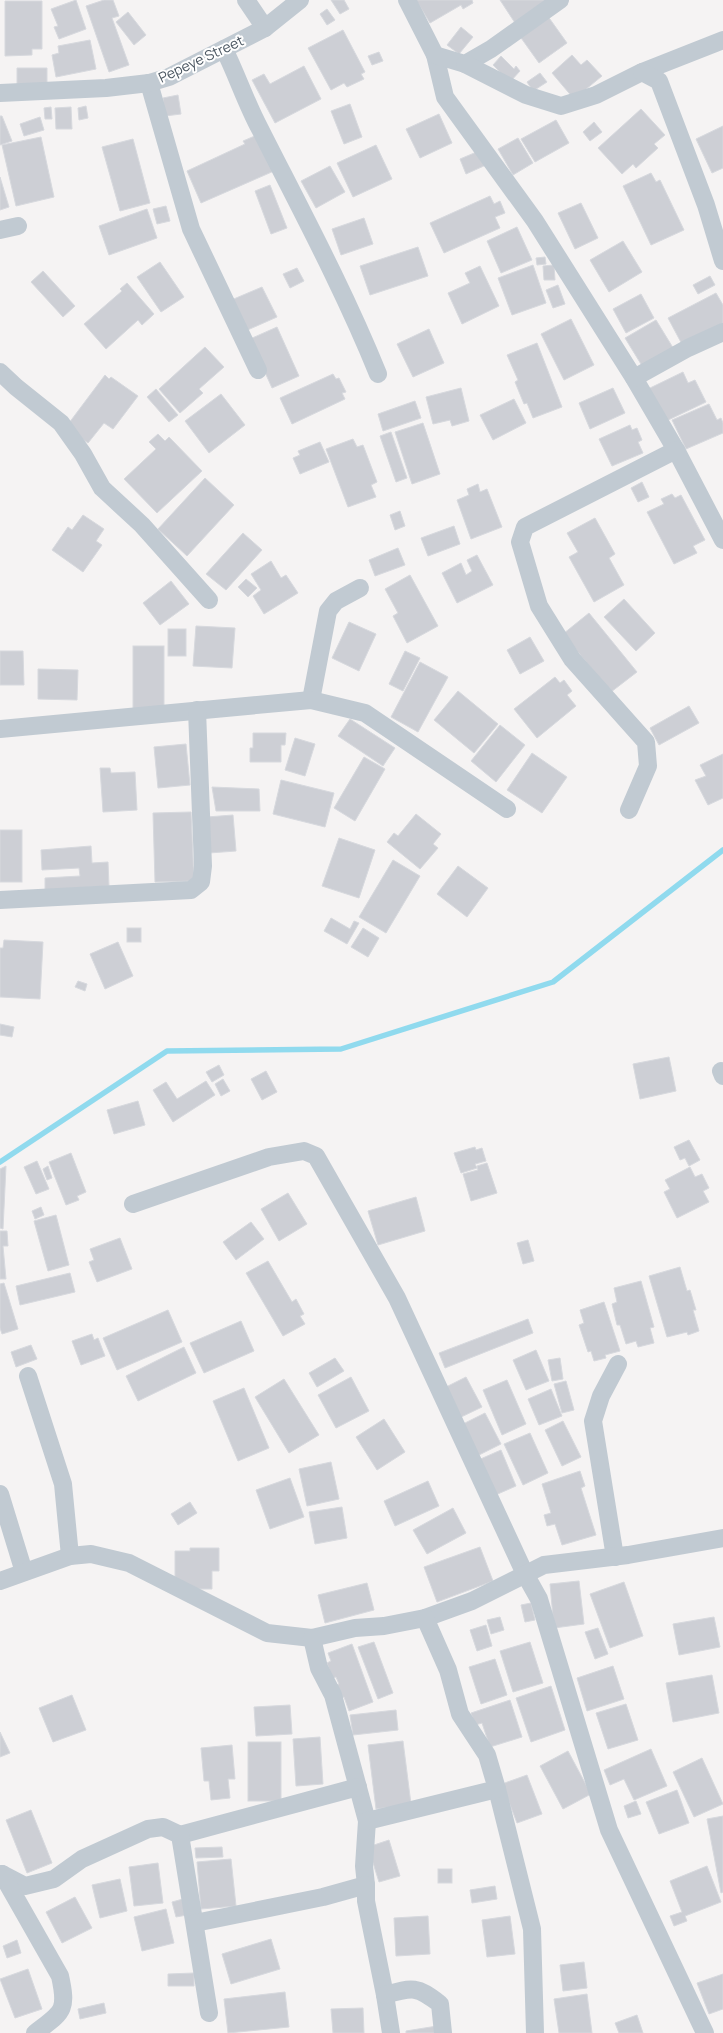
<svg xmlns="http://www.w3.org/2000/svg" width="723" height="2033" font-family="Manrope,sans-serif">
<rect width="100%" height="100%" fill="#f5f3f3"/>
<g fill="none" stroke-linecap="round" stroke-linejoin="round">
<polyline stroke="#90daee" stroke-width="5.5" points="0,1162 167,1051 341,1049 553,982 723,850"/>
</g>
<g fill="#cdcfd5" stroke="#d7d9de">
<polygon points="76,0 86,29 59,39 54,27 58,26 51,9"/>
<polygon points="104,0 113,0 119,16 112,18 129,65 109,72 86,6"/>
<polygon points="331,0 344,0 349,9 340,14"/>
<polygon points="416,0 472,0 473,3 463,9 461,5 430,23"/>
<polygon points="500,0 555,0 517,26"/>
<polygon points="5,1 42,1 42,49 32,49 32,55 5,56"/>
<polygon points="327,9 335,20 327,25 320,14"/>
<polygon points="128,12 146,35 134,45 116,22"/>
<polygon points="547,15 567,43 539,63 519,35"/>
<polygon points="461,27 473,37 459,54 447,45"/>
<polygon points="343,30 365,72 361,74 364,79 347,87 344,83 331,90 308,48"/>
<polygon points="90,40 96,69 56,77 52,55 59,53 58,46"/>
<polygon points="379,52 383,61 372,65 368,56"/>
<polygon points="572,55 581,65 587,60 602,76 574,99 552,73"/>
<polygon points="501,56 514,69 516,66 520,71 510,82 493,65"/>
<polygon points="304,66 321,99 275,123 252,80 264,74 270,84"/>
<polygon points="17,68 47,68 47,83 17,84"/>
<polygon points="540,73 547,82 533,91 527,82"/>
<polygon points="178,95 181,114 165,116 163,98"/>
<polygon points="350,104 362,137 344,144 331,111"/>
<polygon points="86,106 88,118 79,120 78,108"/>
<polygon points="51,107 52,119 45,119 44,108"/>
<polygon points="71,107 72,129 56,129 55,108"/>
<polygon points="641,109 665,135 654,144 658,148 636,168 633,164 622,174 598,148"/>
<polygon points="439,114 452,143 420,158 406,129"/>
<polygon points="0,116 2,116 12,141 0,145"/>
<polygon points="40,117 44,130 24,136 20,124"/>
<polygon points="556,120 569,143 535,162 521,139"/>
<polygon points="594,122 602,132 590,141 583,132"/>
<polygon points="723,126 723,168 712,173 696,139"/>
<polygon points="257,135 274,171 201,203 187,171 245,144 243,141"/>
<polygon points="41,137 54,197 16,206 2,145"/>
<polygon points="518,138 533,163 513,175 498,149"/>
<polygon points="133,139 150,203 120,211 102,147"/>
<polygon points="376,145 392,179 353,197 337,163"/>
<polygon points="479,151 486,165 466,174 460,159"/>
<polygon points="330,166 345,192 316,208 301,181"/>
<polygon points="651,173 656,182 660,180 684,230 651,245 623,186"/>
<polygon points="0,177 9,207 0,210"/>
<polygon points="270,185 287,228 271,234 255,191"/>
<polygon points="490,196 494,204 500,201 505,213 495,217 500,228 444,253 430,223"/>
<polygon points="581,203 598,238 575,249 558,213"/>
<polygon points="166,206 170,221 157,224 153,209"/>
<polygon points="147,209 157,238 109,255 99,226"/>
<polygon points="364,218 373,244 341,255 332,229"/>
<polygon points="517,227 532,260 501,273 487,241"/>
<polygon points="623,241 642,272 609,292 590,260"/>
<polygon points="418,247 428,276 370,295 360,266"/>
<polygon points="545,257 546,264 537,265 536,258"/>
<polygon points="160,262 184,297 161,312 137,277"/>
<polygon points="533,265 546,303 512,315 498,278"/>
<polygon points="554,265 555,280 544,280 543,266"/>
<polygon points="480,266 499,306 462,324 448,293 470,283 465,273"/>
<polygon points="297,268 304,281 290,288 283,274"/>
<polygon points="43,271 75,306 63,317 31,282"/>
<polygon points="710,276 715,285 698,294 693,285"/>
<polygon points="127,283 154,314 142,325 138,320 106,349 84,324 122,291 120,289"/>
<polygon points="558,285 565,304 553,308 546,290"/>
<polygon points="262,287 277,317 243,332 229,301"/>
<polygon points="716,293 723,305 723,328 684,348 668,318"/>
<polygon points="641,294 654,318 626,333 613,309"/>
<polygon points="571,319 594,365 564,380 541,334"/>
<polygon points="656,320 675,351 644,369 625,338"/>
<polygon points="277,327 299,376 272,388 250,339"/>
<polygon points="429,329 444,363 413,377 397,344"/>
<polygon points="537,343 562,407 533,418 527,403 524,404 515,382 518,380 507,355"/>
<polygon points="205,347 224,367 199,389 203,393 180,413 159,389"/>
<polygon points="683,372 688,383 695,380 706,402 664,422 648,389"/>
<polygon points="333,374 336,379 339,378 346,392 342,393 345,399 292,424 280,398"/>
<polygon points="105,375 109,379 111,377 138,396 113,429 104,423 88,443 66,427"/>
<polygon points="461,388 469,421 452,426 450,420 433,424 426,397"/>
<polygon points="613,388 625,413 590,429 579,403"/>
<polygon points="156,389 178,415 169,422 147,397"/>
<polygon points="221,394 245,425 209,453 185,421"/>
<polygon points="514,399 526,423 493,440 480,415"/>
<polygon points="415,401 421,418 383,431 378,414"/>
<polygon points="709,404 717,420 721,418 723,423 723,433 686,449 672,420"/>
<polygon points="423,423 440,474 412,484 395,432"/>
<polygon points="630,425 632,430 637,428 642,440 638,442 643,453 612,466 599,439"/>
<polygon points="391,432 407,478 396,482 380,436"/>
<polygon points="158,434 165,441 169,437 202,471 157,513 124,479 156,449 149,442"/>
<polygon points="353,439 357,447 363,445 377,482 371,485 376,497 348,507 326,449"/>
<polygon points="320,442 329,462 300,474 293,458 300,455 298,451"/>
<polygon points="205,478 234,505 187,556 158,529"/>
<polygon points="642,482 649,497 638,502 631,488"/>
<polygon points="478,484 480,492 487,489 502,527 471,539 457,500 469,495 467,489"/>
<polygon points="672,494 675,498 681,495 705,540 693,546 697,553 674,564 647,512 664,504 661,499"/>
<polygon points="400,511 405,526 395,530 390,515"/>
<polygon points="83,515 104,529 96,541 102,545 83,572 52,550 68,527 72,530"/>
<polygon points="595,518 615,554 609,558 624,585 594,602 569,557 578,552 567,533"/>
<polygon points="454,526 460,544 428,556 421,538"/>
<polygon points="243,533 262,550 226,590 206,574"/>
<polygon points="398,548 405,565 375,576 369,560"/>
<polygon points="477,555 493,585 457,603 442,573 461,563 466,575 472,571 467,560"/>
<polygon points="271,561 281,578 286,575 298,593 264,614 253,596 261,590 251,574"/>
<polygon points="410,575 438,626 407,643 393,616 398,613 385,589"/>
<polygon points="246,579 257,588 248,597 238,587"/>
<polygon points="171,581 189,604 160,625 143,603"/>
<polygon points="624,599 655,633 636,651 604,617"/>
<polygon points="589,613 637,672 611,692 563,634"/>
<polygon points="349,622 376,634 359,671 332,658"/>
<polygon points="196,626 235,628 232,668 193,666"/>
<rect x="168" y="629" width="18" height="27"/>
<polygon points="530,637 544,661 520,674 507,650"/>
<rect x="133" y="646" width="31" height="63"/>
<polygon points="0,651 23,651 24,685 0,685"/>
<polygon points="405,651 420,658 403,691 389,684"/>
<polygon points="420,662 448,677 418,732 391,717"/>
<polygon points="38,669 78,670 77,700 38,699"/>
<polygon points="555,677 560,683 564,680 572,691 567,695 576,706 537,738 514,709"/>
<polygon points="458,691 498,724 474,753 434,720"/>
<polygon points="689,706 699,723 659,745 650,728"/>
<polygon points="350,719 395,748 383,766 338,736"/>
<polygon points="500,725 525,745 496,782 471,761"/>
<polygon points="253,733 286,733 285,745 281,745 281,762 250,762 250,748 253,748"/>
<polygon points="295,738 315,744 305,776 285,770"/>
<polygon points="186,744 190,785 158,788 154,747"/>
<polygon points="532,753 567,777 542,813 507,790"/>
<polygon points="723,754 723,798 708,805 695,780 706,776 700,765"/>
<polygon points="364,757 385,769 355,821 334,808"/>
<polygon points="100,768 110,768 111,773 135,772 137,810 103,812"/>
<polygon points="281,780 334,793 325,827 273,814"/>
<polygon points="212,787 259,789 260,811 216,811"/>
<polygon points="191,812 194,881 155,882 153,813"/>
<polygon points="416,814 441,834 433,844 438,848 420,869 387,842 394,833 398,836"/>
<polygon points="233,815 236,851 209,853 207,817"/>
<rect x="0" y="830" width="22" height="52"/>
<polygon points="339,838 375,850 359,898 322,886"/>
<polygon points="91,846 92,863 108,862 109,886 45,890 45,878 80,876 79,868 42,870 41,850"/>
<polygon points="393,860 420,876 386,933 359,917"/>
<polygon points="458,866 488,888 467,917 437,894"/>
<polygon points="331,918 350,929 354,921 359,923 347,944 324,931"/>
<rect x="127" y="928" width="14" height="14"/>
<polygon points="363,928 379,938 368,957 351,947"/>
<polygon points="4,940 43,942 40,999 0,997 0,948 3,948"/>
<polygon points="118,942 133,976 105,989 90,954"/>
<polygon points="78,981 87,984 85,991 75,987"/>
<polygon points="0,1024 14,1027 12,1037 0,1035"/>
<polygon points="669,1057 676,1091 640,1099 633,1064"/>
<polygon points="219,1065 224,1075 212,1082 206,1072"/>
<polygon points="266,1071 277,1092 262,1100 251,1079"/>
<polygon points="223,1079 230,1091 221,1096 215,1084"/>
<polygon points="206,1081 215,1095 173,1122 153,1090 166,1082 177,1099"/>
<polygon points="138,1101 145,1125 114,1134 107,1110"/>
<polygon points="689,1140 700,1160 689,1166 685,1158 680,1160 674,1147"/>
<polygon points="475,1147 476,1150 482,1148 486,1161 475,1164 477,1168 461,1173 454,1153"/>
<polygon points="71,1153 86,1192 77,1196 79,1200 66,1205 49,1162"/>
<polygon points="37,1161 49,1189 36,1194 24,1167"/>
<polygon points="487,1163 497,1193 471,1201 463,1174 478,1170 477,1166"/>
<polygon points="6,1166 3,1229 0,1228 0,1169"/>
<polygon points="48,1166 52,1178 47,1180 43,1169"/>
<polygon points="690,1167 695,1177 702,1174 709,1188 703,1191 709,1202 677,1218 664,1192 670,1189 665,1180"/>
<polygon points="288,1193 307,1224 279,1241 261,1209"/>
<polygon points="416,1197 425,1231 378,1245 368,1211"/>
<polygon points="41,1207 44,1215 35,1219 32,1211"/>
<polygon points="56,1215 69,1265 48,1271 34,1221"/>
<polygon points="251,1222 264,1239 236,1260 223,1242"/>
<polygon points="0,1231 7,1231 8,1246 3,1246 6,1279 0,1279"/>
<polygon points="120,1238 132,1269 97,1282 89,1262 94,1260 90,1249"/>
<polygon points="528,1240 534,1261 523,1264 517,1243"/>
<polygon points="268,1261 292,1302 296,1299 304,1314 300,1316 305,1324 283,1336 246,1273"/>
<polygon points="680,1267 687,1291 690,1290 696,1310 693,1310 699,1331 688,1335 687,1332 667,1337 649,1276"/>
<polygon points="70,1273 75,1292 20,1305 16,1286"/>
<polygon points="641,1281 654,1327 650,1328 654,1343 638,1347 636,1341 626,1344 620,1325 617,1325 612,1304 617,1302 614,1288"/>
<polygon points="4,1283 18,1329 2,1334 0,1328 0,1284"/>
<polygon points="604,1302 620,1351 605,1355 606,1358 594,1361 591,1351 588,1352 579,1325 584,1323 580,1310"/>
<polygon points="168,1310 182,1342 117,1370 103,1338"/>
<polygon points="528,1319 533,1333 445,1368 439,1353"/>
<polygon points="241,1321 254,1351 204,1373 190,1343"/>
<polygon points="92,1334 94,1340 98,1338 105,1356 81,1365 72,1341"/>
<polygon points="31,1345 37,1359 16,1367 11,1352"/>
<polygon points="184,1347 196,1373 138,1401 126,1376"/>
<polygon points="536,1350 549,1381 526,1390 513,1360"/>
<polygon points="335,1358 344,1371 317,1387 309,1373"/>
<polygon points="560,1358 563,1379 552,1381 548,1360"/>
<polygon points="351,1377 369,1411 336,1428 318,1395"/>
<polygon points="466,1377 482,1407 457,1419 442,1389"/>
<polygon points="284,1379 319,1435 289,1453 255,1397"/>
<polygon points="507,1380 526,1424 502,1435 483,1390"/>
<polygon points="566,1381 574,1410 562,1413 554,1384"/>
<polygon points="244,1388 269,1448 238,1461 213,1401"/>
<polygon points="551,1389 562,1416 539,1425 528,1399"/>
<polygon points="485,1413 501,1444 475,1457 459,1426"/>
<polygon points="384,1419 405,1452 377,1470 356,1437"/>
<polygon points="563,1421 581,1457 562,1466 545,1430"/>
<polygon points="530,1433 548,1473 523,1485 504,1444"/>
<polygon points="501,1450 516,1486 491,1497 476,1461"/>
<polygon points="331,1462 339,1499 307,1506 299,1469"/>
<polygon points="580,1471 585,1486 581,1488 596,1535 562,1545 555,1524 547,1526 544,1515 551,1513 542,1484"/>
<polygon points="290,1478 304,1517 270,1529 256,1490"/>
<polygon points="428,1481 439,1506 395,1526 384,1501"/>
<polygon points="190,1502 197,1513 178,1525 171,1514"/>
<polygon points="342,1507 347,1538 315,1544 309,1512"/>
<polygon points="453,1508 466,1533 427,1554 413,1530"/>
<polygon points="480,1547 493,1581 437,1602 424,1567"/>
<polygon points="190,1548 219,1548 219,1571 212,1571 212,1589 196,1589 175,1582 175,1551 190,1551"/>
<polygon points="579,1581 584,1624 554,1628 550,1584"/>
<polygon points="624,1582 643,1636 610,1648 590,1594"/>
<polygon points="367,1583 374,1610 325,1623 318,1595"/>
<polygon points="531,1603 535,1620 525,1622 521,1605"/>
<polygon points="500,1617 504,1630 491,1634 487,1620"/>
<polygon points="714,1617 720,1647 679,1655 673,1624"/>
<polygon points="486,1625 492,1646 477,1651 470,1630"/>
<polygon points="598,1628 608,1654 595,1659 585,1632"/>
<polygon points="374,1642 393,1693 378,1699 358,1647"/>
<polygon points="530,1642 543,1683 513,1692 500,1651"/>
<polygon points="352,1644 373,1702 349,1711 344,1697 338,1699 334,1686 339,1684 336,1677 332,1678 327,1663 331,1661 328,1653"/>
<polygon points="495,1659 507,1695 481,1704 469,1667"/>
<polygon points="613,1666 624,1699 587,1711 577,1678"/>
<polygon points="712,1675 719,1713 673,1722 666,1683"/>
<polygon points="551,1686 565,1730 531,1742 516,1698"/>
<polygon points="72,1695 86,1730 53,1742 39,1708"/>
<polygon points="510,1700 522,1737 490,1747 482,1723 475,1725 471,1713"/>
<polygon points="626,1704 638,1740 608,1749 596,1713"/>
<polygon points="290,1705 292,1734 256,1736 254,1707"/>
<polygon points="396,1710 398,1730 353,1735 350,1715"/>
<polygon points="0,1732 10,1753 0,1757"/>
<polygon points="320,1737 323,1784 296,1786 293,1739"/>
<polygon points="403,1741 411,1804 376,1809 368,1745"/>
<rect x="248" y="1742" width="33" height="59"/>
<polygon points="232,1745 235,1779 228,1779 230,1798 211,1800 209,1781 204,1781 201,1748"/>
<polygon points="651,1749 667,1786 634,1800 624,1779 610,1785 604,1770"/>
<polygon points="568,1751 591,1794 563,1809 540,1766"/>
<polygon points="702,1758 723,1804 694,1817 673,1772"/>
<polygon points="527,1775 542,1814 517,1823 502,1784"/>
<polygon points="677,1790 689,1823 659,1834 646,1802"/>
<polygon points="636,1801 641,1814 628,1818 624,1806"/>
<polygon points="31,1810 52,1863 27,1873 6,1820"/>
<polygon points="723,1816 723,1892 721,1893 707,1819"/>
<polygon points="389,1840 400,1876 379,1882 368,1847"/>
<polygon points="222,1847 223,1857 196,1858 195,1848"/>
<polygon points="231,1859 236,1906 201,1909 197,1862"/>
<polygon points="158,1863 163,1903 134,1906 129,1867"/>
<polygon points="707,1866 721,1902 685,1916 687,1921 674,1926 670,1916 682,1912 670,1881"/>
<rect x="438" y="1869" width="14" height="14"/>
<polygon points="120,1879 127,1911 100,1918 92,1885"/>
<polygon points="495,1886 497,1899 472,1903 470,1890"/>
<polygon points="75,1897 92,1928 62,1943 46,1912"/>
<polygon points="183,1899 187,1915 176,1917 172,1902"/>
<polygon points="166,1909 174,1943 142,1951 134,1917"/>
<polygon points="428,1916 430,1954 396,1956 394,1918"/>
<polygon points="510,1916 515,1954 487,1957 482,1920"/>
<polygon points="271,1939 280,1969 231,1984 222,1954"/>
<polygon points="17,1940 21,1953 7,1958 3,1946"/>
<polygon points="584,1962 587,1988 563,1991 560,1965"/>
<polygon points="28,1969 42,2009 15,2018 0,1979"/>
<polygon points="194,1973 194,1986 168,1986 168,1974"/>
<polygon points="723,1974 723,2009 709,2014 697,1983"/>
<polygon points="285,1992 289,2027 228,2033 224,1999"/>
<polygon points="587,1994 592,2033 559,2033 554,1999"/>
<polygon points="104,2003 106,2013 80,2019 78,2009"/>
<polygon points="363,2008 364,2033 333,2033 331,2009"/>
<polygon points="637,2015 643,2033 619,2033 615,2023"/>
<polygon points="437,2026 438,2033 406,2033 406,2031"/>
</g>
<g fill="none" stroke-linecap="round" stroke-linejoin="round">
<g stroke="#c1cad2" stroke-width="18">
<polyline points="246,0 265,28"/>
<polyline points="407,0 435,55 445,97 535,221 634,378 676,450 723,540"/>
<path d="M224,49c13,26 22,54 36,80 41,81 84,161 118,245"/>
<polyline points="435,55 465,64 491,49 560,0"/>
<polyline points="465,64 526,95 561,106 596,95 642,72 723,40"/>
<polyline points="642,72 659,81 706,205 723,261"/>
<polyline points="149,83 191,229 258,370"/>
<polyline points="0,93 106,88 149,83 169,77 265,28 300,0"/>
<polyline points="0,230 18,226"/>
<polyline points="0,372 16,387 61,423 83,454 102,488 142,525 209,600"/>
<polyline points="634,378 688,348 723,332"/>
<polyline points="311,700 328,611 336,601 360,588"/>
<polyline points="0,729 311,700 365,713 507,809"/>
<polyline points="629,810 648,766 646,742 572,659 539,606 520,542 525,527 676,450"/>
<polyline points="0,900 191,890 201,882 203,866 197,710"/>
<polyline points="721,1071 723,1076"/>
<polyline points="133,1204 269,1157 304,1151 316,1156 397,1298 525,1574 539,1599 609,1830 705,2033"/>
<polyline points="28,1376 63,1484 70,1556"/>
<polyline points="0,1494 24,1572"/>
<polyline points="615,1557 593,1421 601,1396 618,1364"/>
<polyline points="0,1581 70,1556 91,1554 129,1563 267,1633 312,1638 355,1628 384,1626 425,1618 472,1601 544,1565 628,1555 723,1538"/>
<polyline points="312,1638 319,1668 333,1695 367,1821 364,1866 366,1885"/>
<polyline points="497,1789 532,1929 535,2033"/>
<polyline points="367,1821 497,1789 487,1755 460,1714 448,1670 425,1618"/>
<polyline points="180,1835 358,1787"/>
<polyline points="2,1874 25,1886 54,1879 82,1859 148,1829 163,1827 180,1835 209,2013"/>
<path d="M2,1874l58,102c8,36 2,36 -25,57"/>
<polyline points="195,1923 323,1897 366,1885 366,1901 385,1995 391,2033"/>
<path d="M385,1995c28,-8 32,-9 55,9l3,29"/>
</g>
</g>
<g text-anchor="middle" stroke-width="4" stroke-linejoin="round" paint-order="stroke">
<g font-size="14" fill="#4a5661" stroke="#fff">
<text transform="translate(201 59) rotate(-25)" y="5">Pepeye Street</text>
</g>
</g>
</svg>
